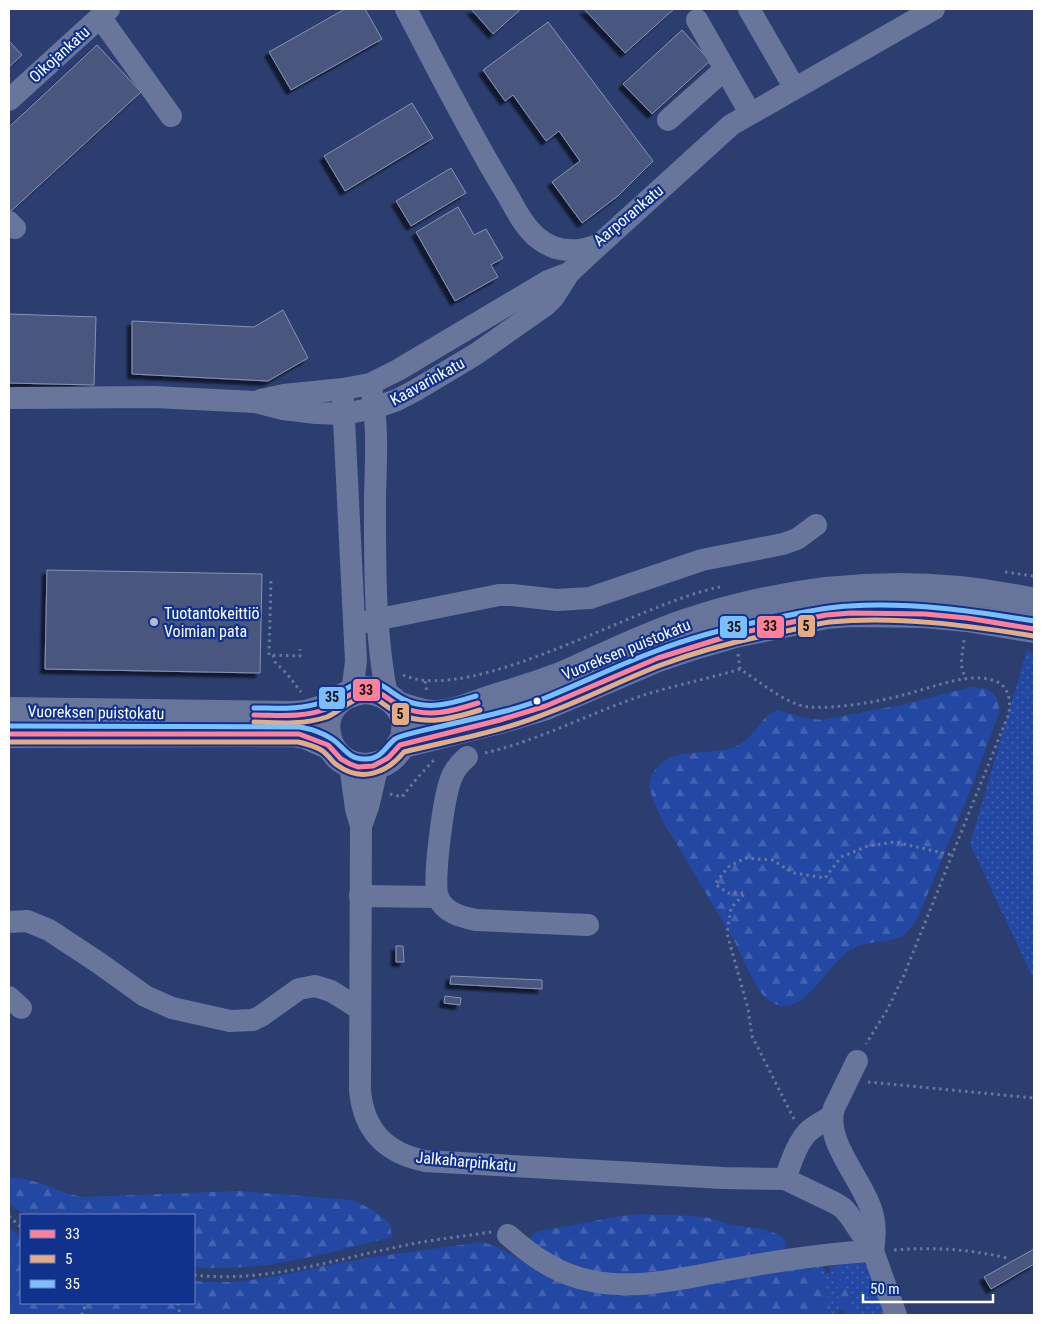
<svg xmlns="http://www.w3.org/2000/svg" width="1043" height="1324" font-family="'Roboto Condensed',sans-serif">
<defs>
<pattern id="grass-dots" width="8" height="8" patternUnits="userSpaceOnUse" patternTransform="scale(1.25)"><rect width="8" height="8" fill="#2248a3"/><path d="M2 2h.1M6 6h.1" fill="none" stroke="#4363b1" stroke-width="1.8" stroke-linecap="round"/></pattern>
<pattern id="forest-firs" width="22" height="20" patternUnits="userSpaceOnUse" patternTransform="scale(1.25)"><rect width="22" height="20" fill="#2248a3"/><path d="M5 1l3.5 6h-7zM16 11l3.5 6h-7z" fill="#4363b1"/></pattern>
<filter id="shadow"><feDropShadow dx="-4.5" dy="4.5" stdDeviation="1" flood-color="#0009"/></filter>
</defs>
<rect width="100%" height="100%" fill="#2c3e70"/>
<g fill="url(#grass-dots)">
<polygon points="1027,650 1034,654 1034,980 970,844"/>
<polygon points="830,1261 861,1262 870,1268 891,1315 854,1315 839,1264 832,1265 844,1310 839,1310 838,1315 832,1315 822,1277 809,1267 822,1265 826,1273 830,1273"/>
</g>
<g fill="url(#forest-firs)">
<path d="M971,687c18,0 29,7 28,26l-29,78 -52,126c-4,6 -8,13 -14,18 -12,8 -37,5 -54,15 -19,12 -42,56 -65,56 -11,0 -19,-7 -25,-15 -11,-16 -18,-36 -28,-54 -18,-30 -36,-61 -54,-91 -10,-17 -23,-35 -27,-54 -2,-4 -2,-10 0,-15 15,-33 54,-20 81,-29 23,-8 27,-31 45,-38l27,8 18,2 84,-16z"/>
<path d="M9,1178c23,-2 50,16 74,19l155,-6 114,9c10,4 33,15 38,25 1,3 1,8 2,12 -65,16 -131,36 -198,30v-52h-170l-15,-12z"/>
<path d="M640,1214c23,1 47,1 70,4 8,2 14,6 22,7 12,2 61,4 53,24l-115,27 -94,-4 -47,-33 7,-7 85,-16z"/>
<path d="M9,1227l12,11v65h173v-22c51,6 101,-10 151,-19 45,-8 91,-13 136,-20 26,5 47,25 70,37l258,-12 13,10 10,38h-823z"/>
<polygon points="839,1263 854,1315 845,1315 832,1265"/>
</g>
<g fill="#48567e" stroke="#8793b2" filter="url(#shadow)">
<polygon points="345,9 365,9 382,39 291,90 269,52"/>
<polygon points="471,9 521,9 493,34"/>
<polygon points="584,9 674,9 625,53"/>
<polygon points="548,22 653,161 618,196 582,223 552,182 580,161 559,131 546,141 513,95 505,101 483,70"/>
<polygon points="682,30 710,61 652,114 623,84"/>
<polygon points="9,41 22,55 9,67"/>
<polygon points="97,45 141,92 10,212 9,211 9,127"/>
<polygon points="412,103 433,138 345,191 324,156"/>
<polygon points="451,168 466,193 411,226 396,201"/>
<polygon points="458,207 474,235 486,229 503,258 491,265 498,277 455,301 416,232"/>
<polygon points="283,310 308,358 268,381 132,374 132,321 254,327"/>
<polygon points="9,314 96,317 94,385 9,383"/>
<polygon points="47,570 262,574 260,673 45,669"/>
<polygon points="396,946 403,946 404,962 396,962"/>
<polygon points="451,976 542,980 542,989 450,984"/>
<polygon points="445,996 461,998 460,1005 444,1003"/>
<polygon points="1034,1249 1034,1264 991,1289 984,1277"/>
</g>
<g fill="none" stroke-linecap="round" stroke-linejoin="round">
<g stroke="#68769c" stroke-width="3" stroke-dasharray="2.5 4" stroke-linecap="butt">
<polyline points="1005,572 1034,576"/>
<polyline points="271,581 269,655 300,656 300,649"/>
<polyline points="964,640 961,664 965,679"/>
<path d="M738,654l2,15c19,12 47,36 69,38 27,2 68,-5 94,-12 26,-6 63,-23 89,-15 16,4 19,18 17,33l-105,262 -17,35 -21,34"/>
<polyline points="273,655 275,662 288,675 301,692"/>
<path d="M403,675c70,31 238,-73 317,-88"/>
<polyline points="425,681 427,693"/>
<path d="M485,753c55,-13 105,-40 159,-58 31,-10 64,-16 96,-26"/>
<polyline points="390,794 402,797 417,778 434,760"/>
<polyline points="868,1082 1034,1098"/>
<polyline points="794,1119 752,1036 748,1009 727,933 731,908 745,893 728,893 715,884 728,867 745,858 772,860 794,873 825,878 841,857 868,846 895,842 952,855"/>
<polyline points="9,1216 21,1227"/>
<path d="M894,1250c40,-3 74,-1 113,8"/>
<path d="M194,1275c69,8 135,-14 203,-28 31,-7 62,-10 94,-15"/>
<polyline points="178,1303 180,1315"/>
<polyline points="82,1315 82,1311 88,1303"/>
</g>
<g stroke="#68769c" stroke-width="22">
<path d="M406,9c31,59 61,119 96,177 11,17 20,40 37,53 18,14 40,14 61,5l131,-119 203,-116"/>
<polyline points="749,9 794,87"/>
<polyline points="100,17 171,116"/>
<polyline points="697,20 750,113"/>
<polyline points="9,100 109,9"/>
<polyline points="668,120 725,69"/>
<polyline points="9,222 15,228"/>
<path d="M372,393c6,33 4,68 3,102 0,67 -1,135 12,201"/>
<polyline points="9,398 154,397 255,402 283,409 316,413 344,414 374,408 397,400 416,390 476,354 546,305 553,298 569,273 599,245"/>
<polyline points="261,400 284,395 343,389 370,384 398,370 548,281 569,273"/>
<polyline points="343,400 356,661 352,693"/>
<polyline points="355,624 499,595 512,595 557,600 590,598 702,560 783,544 797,539 816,525"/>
<path d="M467,757c-7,6 -13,13 -16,22 -7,17 -19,103 -13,118 6,16 24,20 38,23l112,5"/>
<path d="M350,764l6,45 5,17 -1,265c4,40 26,62 65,70l298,17 62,1 50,24 8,5 6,7 24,36 23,64"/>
<polyline points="361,826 368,807 378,765"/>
<polyline points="360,896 438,897"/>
<polyline points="9,922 27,921 49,930 99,963 145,996 172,1008 230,1021 253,1020 261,1016 299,989 315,986 331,991 360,1009"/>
<polyline points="9,997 21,1008"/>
<path d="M857,1061l-23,47c-10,33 27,70 37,101 5,14 4,27 2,42"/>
<path d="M785,1179c5,-13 9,-29 18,-41 6,-10 19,-16 29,-22"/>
<path d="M508,1235c22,19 43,35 71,43 51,15 104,0 154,-9 44,-8 96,-16 140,-18"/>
</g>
<g stroke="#68759b" stroke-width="28">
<path d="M364,690c29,1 51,26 37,55 -11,23 -43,29 -62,12 -13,-12 -18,-37 -5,-52 7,-9 19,-13 30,-15z"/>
<path d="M400,706c10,3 22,8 33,8 18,1 37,-8 55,-14 25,-8 50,-15 75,-25 41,-18 82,-39 125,-53 115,-38 228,-46 346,-20"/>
<polyline points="9,711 292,715 306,714 333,706"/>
<polyline points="9,734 291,733 305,735 330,746"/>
<polyline points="400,745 500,720 546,706 658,658 697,645 735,634 826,615 851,613 925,614 967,618 1034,629"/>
</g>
<g stroke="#10318c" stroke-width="9">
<g id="bus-1">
<path d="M254,715c24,0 49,3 72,-6 13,-5 23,-17 37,-19 18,-2 26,12 41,18 25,10 49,3 74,-5"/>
<polyline points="9,734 299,734 328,745 341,759 350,764 358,767 373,766 388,758 400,745 500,720 546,706 658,658 735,634 826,615 851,613 925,614 967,618 1034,629"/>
</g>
</g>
<g stroke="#10318c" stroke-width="9">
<g id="bus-2">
<path d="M254,722c24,1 49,3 73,-5 12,-5 23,-18 37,-20 14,-1 22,11 34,16 26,14 56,5 82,-3"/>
<path d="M9,742h289c9,2 22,5 28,12 4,3 6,8 11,11 24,18 50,8 67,-13 49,-12 100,-21 146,-40 38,-14 74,-33 111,-47 40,-15 80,-25 121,-33 15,-3 32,-8 48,-10 68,-6 136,3 203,14"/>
</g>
</g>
<g stroke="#10318c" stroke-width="9">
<g id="bus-3">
<path d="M254,708c23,0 47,2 69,-6 16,-6 26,-20 45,-20 16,0 23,12 37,18 23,11 48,3 71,-4"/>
<path d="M9,726l291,1c11,2 23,6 32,12 12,8 16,20 32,20 17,1 20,-11 31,-20 7,-5 50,-13 60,-16 30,-7 61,-13 90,-25 37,-15 73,-33 111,-47 39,-15 79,-25 120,-33 24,-5 48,-11 73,-12 62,-4 124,5 185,15"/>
</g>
</g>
<use href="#bus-1" stroke="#ff8098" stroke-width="5"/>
<use href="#bus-2" stroke="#e5ac83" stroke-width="5"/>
<use href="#bus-3" stroke="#7abffc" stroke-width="5"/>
</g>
<circle fill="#b5bbcd" stroke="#10318c" stroke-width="2" cx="154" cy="622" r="5"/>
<circle fill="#fff" stroke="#10318c" stroke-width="2" cx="537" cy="701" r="4.5"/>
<g text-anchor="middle" stroke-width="4.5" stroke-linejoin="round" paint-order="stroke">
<g font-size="16" fill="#fff" stroke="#10318c">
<text transform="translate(59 54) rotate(-42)" y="6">Oikojankatu</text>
<text transform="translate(628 215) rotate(-40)" y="6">Aarporankatu</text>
<text transform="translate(427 381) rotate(-29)" y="6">Kaavarinkatu</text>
<text transform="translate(626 649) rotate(-22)" y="6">Vuoreksen puistokatu</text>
<text transform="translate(96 712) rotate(1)" y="6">Vuoreksen puistokatu</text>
<text transform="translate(466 1161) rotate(5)" y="6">Jalkaharpinkatu</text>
</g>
<g font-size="16" fill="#fff" stroke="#10318c" text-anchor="start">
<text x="164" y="619">Tuotantokeittiö<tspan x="164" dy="18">Voimian pata</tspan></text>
</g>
</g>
<g stroke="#10318c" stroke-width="2">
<rect x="797" y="614" width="19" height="24" rx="5" fill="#e5ac83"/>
<rect x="756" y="615" width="29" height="24" rx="5" fill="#ff8098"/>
<rect x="719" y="615" width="29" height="24" rx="5" fill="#7abffc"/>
<rect x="352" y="678" width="29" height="24" rx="5" fill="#ff8098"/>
<rect x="318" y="686" width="28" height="24" rx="5" fill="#7abffc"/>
<rect x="391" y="702" width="19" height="24" rx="5" fill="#e5ac83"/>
</g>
<g font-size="14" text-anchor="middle" font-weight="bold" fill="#111">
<text x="806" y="631">5</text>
<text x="770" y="631">33</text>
<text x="734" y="632">35</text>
<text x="366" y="695">33</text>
<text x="332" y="702">35</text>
<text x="400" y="719">5</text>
</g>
<rect width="1043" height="1324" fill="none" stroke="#ffffff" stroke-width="20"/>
<rect x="20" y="1214" width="175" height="90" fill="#10318c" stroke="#7083ba"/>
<rect x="30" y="1230" width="25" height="8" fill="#ff8098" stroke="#7083ba"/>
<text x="65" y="1239" font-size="15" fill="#ffffff">33</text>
<rect x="30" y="1255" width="25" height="8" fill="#e5ac83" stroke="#7083ba"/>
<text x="65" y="1264" font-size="15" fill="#ffffff">5</text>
<rect x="30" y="1280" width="25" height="8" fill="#7abffc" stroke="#7083ba"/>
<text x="65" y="1289" font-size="15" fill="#ffffff">35</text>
<path d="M863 1294v8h130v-8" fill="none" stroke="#ffffff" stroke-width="2.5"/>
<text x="870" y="1294" font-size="15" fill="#ffffff" stroke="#10318c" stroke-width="4" paint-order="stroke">50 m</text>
</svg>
